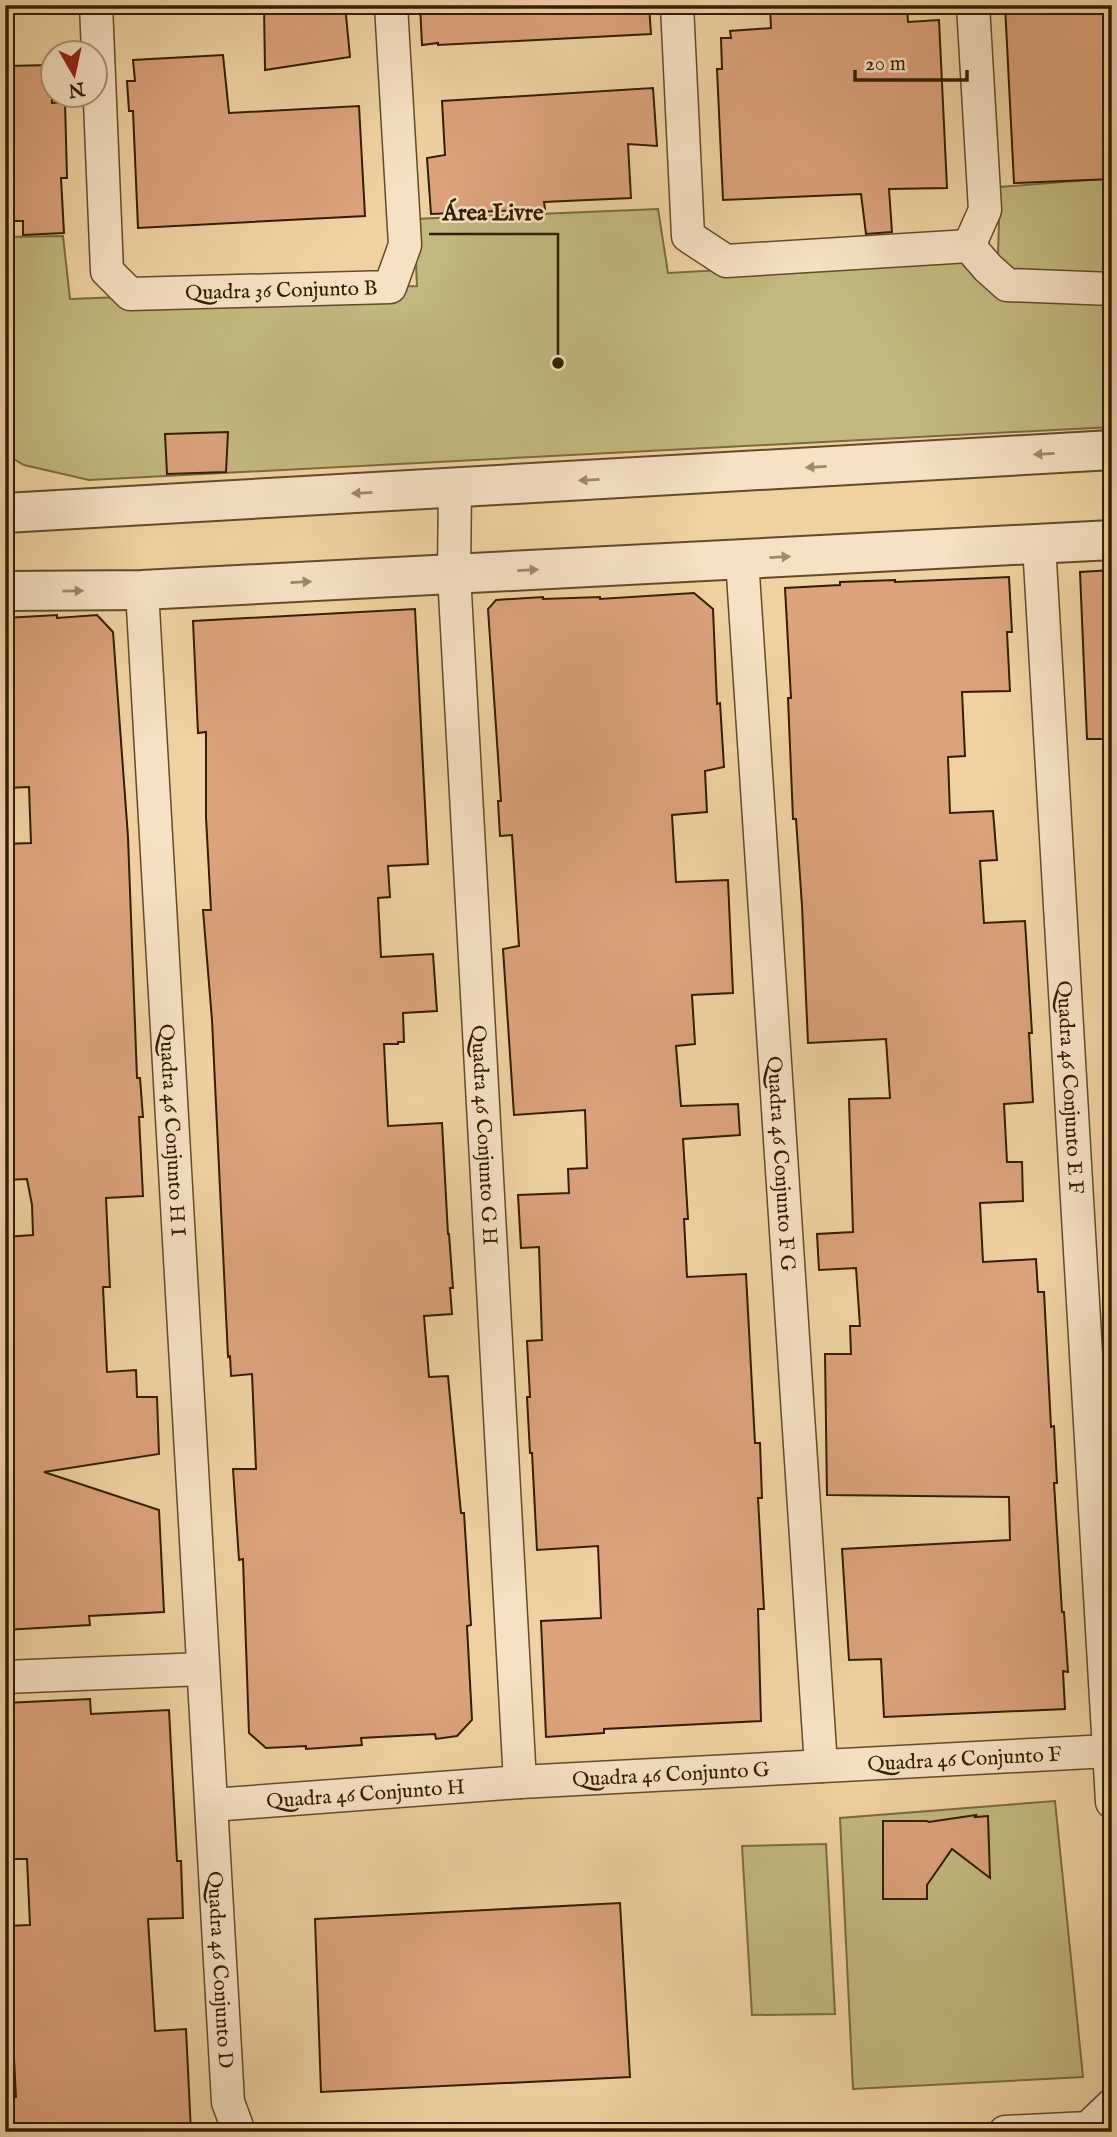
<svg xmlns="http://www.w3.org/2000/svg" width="1117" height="2137" font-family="'IM FELL English',serif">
<rect width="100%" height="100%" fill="#efd1a2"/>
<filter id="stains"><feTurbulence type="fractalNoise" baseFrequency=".00286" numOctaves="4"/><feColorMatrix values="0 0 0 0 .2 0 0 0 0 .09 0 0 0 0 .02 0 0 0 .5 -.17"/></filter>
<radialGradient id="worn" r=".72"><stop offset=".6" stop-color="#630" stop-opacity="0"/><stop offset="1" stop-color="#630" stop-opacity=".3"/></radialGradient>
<g fill="#c1b97f" stroke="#7a6c40" stroke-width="2">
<polygon points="1112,178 1112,427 89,480 24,465 5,454 5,237 63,236 70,299 417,286 414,219 658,209 668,273 998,255 1000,187"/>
<polygon points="1055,1801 1083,2077 853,2089 840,1818"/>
<polygon points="826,1844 835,2014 752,2015 742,1846"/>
</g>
<g fill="#dba27c" stroke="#341e00" stroke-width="2">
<polygon points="264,5 345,5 350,57 265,70"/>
<polygon points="420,5 649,5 651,34 438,45 438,43 422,45"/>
<polygon points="770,5 907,5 908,22 939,20 947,188 889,189 892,232 866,234 861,194 723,200 717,69 722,69 721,38 731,38 730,31 771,28"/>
<polygon points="1005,5 1112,5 1112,179 1014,183"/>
<polygon points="223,55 229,113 359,106 365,216 138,228 133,111 129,111 127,81 135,81 133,60"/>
<polygon points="52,65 52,103 65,102 67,178 61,178 64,233 23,235 23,221 5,221 5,66"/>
<polygon points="653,88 657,146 628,144 631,198 544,202 545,209 431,214 427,158 445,155 442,101"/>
<polygon points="228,432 226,472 167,474 165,434"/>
<polygon points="1112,570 1112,739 1087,739 1080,572"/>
<polygon points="1009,577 1012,632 1007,632 1010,691 962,692 965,756 948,757 950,813 993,811 997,860 980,861 984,923 1025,921 1032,1033 1029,1033 1033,1102 1004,1104 1007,1162 1022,1162 1023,1201 980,1203 983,1262 1036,1259 1038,1292 1044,1292 1051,1427 1054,1426 1057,1483 1054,1483 1062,1612 1064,1612 1068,1672 1063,1671 1065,1709 884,1717 881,1659 849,1660 842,1549 1010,1540 1009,1497 827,1495 825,1354 851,1354 850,1326 860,1326 856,1268 819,1270 817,1234 853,1232 849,1099 890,1098 886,1039 808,1043 802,906 796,819 793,819 788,698 791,698 785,588 840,585 840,582 895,580 895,582"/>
<polygon points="694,593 713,609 717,704 720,703 724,767 705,771 707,812 672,815 676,882 728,880 733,993 692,995 695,1044 676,1046 681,1106 738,1104 740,1135 683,1139 688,1219 684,1219 687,1277 746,1274 755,1443 760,1443 762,1498 758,1498 764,1609 758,1609 761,1721 604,1729 604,1733 546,1737 541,1621 601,1618 598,1546 537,1550 532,1453 530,1453 527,1397 530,1397 527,1341 542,1340 539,1247 521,1248 518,1195 569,1193 568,1169 587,1168 585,1110 514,1115 503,949 519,946 512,835 500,836 498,801 501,801 488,609 496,600 543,597 543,599 600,597 600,599"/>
<polygon points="415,609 428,864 388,866 390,897 378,898 381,957 433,954 437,1011 403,1013 404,1042 398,1042 398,1044 384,1044 388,1126 442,1123 448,1234 449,1234 453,1288 450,1288 452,1314 424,1316 429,1377 448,1376 461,1513 464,1513 471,1625 467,1626 472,1720 457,1736 436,1739 435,1734 361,1738 362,1745 306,1749 306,1746 266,1748 249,1733 243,1559 239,1560 233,1469 256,1469 252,1374 231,1376 230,1356 228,1357 212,1020 203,910 211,910 206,817 206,732 198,733 193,621"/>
<polygon points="57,615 57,618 97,615 113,632 128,837 137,1078 140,1078 143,1117 139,1117 143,1196 106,1198 110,1287 103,1287 107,1372 136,1370 137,1397 157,1397 159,1454 44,1472 159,1510 164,1612 89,1616 90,1625 5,1630 5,1237 33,1235 32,1205 27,1179 5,1180 5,844 31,843 29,787 5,788 5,618"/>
<polygon points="90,1699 91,1714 169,1710 177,1861 181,1861 183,1918 148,1919 155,2031 186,2029 191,2132 7,2132 5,2098 16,2097 13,2039 5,2039 5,1926 30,1925 27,1859 5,1859 5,1703"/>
<polygon points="976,1815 975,1817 988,1816 990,1878 952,1849 927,1885 927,1899 883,1899 883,1821 927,1821 929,1822"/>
<polygon points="620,1903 630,2077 321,2092 315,1919"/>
</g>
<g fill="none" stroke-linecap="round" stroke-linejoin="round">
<g stroke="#634b28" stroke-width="35">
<g id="minor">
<path id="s1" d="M96,5l11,266 23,23 260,-7 15,-42 -14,-240"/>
<polyline points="677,5 688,236 726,261 969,246"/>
<polyline points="969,246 985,210 973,5"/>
<polyline points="969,246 988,268 1007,285 1112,289"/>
<path id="s2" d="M455,488l-1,86 66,1208"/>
<path id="s3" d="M1039,544l73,1258"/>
<path id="s4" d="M742,559l79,1207"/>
<path id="s5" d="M142,590l86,1512 11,30"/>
<polyline points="5,1677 203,1669"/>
<path id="s6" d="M212,1805l308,-23 589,-31"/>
<polyline points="1005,2132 1088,2128 1112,2105"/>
</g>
</g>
<g stroke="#634b28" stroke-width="42">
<g id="tertiary">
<polyline points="5,513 1112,450"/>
<polyline points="5,591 142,590 1112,540"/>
</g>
</g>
<use href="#minor" stroke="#f5e1c3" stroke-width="32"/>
<use href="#tertiary" stroke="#f5e1c3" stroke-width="38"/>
</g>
<defs><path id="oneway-solid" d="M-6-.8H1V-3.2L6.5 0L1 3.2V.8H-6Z" transform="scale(1.75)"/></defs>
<g fill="#9e896b">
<use href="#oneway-solid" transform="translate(1044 454) rotate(177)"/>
<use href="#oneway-solid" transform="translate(816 467) rotate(177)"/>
<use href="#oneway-solid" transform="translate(589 480) rotate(177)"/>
<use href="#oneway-solid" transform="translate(362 493) rotate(177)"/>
<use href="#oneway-solid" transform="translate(780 557) rotate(-3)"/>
<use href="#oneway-solid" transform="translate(528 570) rotate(-3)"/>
<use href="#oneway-solid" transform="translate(301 582) rotate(-3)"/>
<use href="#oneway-solid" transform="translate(73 591) rotate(-1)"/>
</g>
<g text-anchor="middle" stroke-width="5" stroke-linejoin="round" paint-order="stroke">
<g font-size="21" fill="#341e00" stroke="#f5e1c3">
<text dy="7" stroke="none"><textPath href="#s1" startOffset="450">Quadra 36 Conjunto B</textPath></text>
<text dy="7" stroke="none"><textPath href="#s3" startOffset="544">Quadra 46 Conjunto E F</textPath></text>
<text dy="7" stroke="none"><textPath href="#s5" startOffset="541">Quadra 46 Conjunto H I</textPath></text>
<text dy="7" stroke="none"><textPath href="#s2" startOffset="648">Quadra 46 Conjunto G H</textPath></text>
<text dy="7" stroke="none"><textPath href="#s4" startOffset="606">Quadra 46 Conjunto F G</textPath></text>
<text dy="7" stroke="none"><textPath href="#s6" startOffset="754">Quadra 46 Conjunto F</textPath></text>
<text dy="7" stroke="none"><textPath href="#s6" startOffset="460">Quadra 46 Conjunto G</textPath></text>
<text dy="7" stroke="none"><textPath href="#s6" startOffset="154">Quadra 46 Conjunto H</textPath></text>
<text dy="7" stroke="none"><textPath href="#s5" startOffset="1382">Quadra 46 Conjunto D</textPath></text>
</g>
</g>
<path fill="none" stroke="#341e00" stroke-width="2.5" d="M558 363L558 234H429"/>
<circle fill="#341e00" stroke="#f5e1c3" stroke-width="2.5" cx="558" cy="363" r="7"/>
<g font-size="23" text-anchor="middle" font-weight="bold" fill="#341e00" stroke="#f5e1c3" stroke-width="5" stroke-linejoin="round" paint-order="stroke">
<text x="493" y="220">Área Livre</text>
</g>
<rect width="1117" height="2137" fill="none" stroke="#efd1a2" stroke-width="28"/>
<rect x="7" y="7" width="1103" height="2123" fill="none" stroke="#341e00" stroke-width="3.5"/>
<rect x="14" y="14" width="1089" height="2109" fill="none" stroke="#341e00" stroke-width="2"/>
<g transform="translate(74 74) rotate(171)"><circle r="33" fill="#f5e1c3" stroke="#a89375" stroke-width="2"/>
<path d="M0-5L12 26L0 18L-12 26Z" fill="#8f2418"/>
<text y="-10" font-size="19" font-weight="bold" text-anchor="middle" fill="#341e00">N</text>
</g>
<path d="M855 70v10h112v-10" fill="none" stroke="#341e00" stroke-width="3.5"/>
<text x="865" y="70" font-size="21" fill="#341e00" stroke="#f5e1c3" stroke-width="5" paint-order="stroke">20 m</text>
<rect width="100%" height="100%" filter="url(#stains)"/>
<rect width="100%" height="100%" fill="url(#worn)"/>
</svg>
